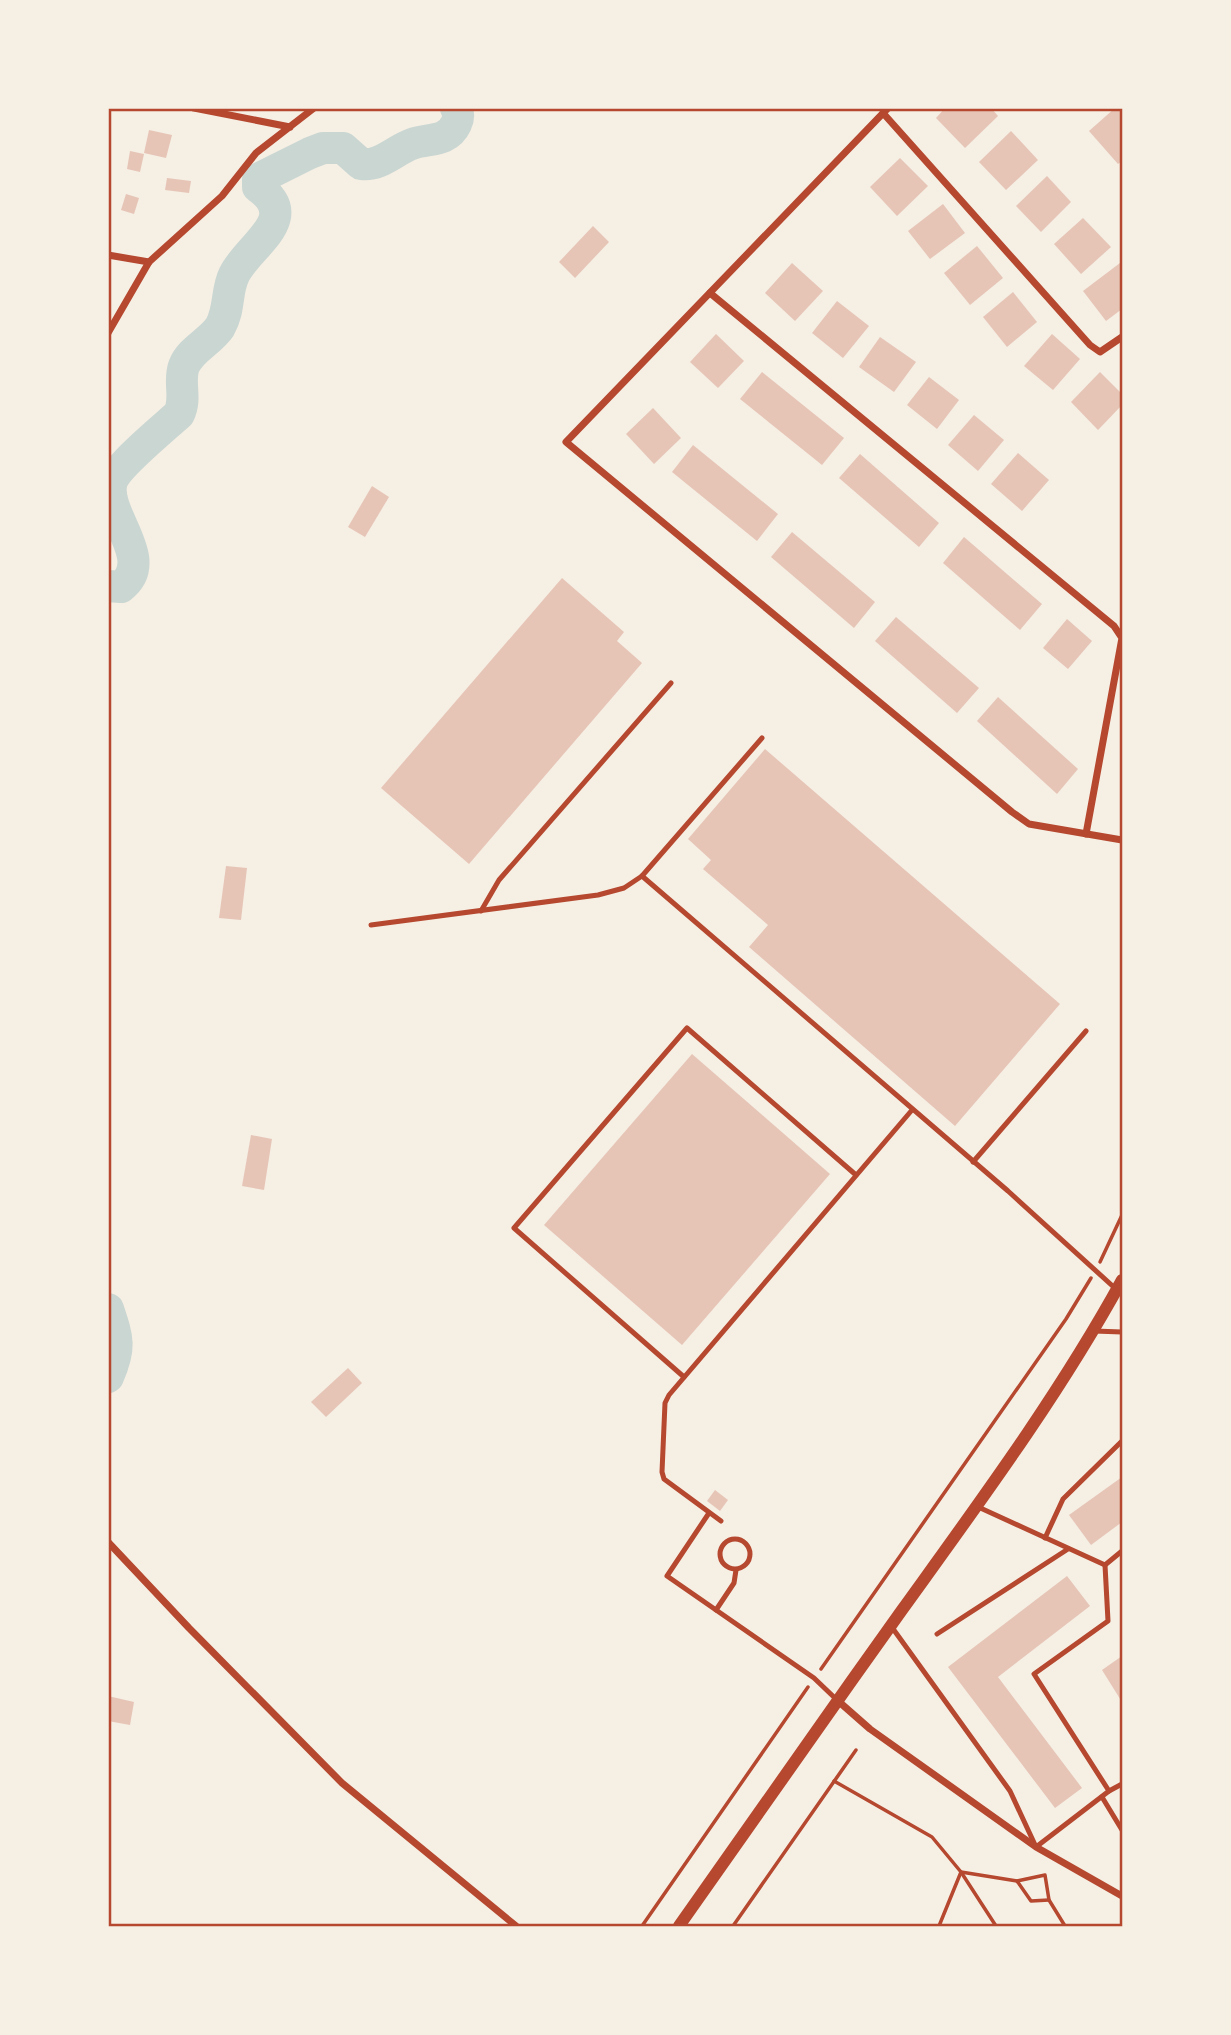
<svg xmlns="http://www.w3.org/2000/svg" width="1231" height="2035" font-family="'Open Sans',sans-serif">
<rect width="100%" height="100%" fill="#f6efe4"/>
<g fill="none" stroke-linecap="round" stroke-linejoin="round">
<g stroke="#c9d6d2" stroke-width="32">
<path d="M108,586l13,1c35,-27 -15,-70 -10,-102 3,-17 54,-58 68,-71 8,-16 -1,-32 5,-48 7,-17 26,-24 36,-39 10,-17 6,-36 14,-52 14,-30 69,-56 24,-88v-8l52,-26 13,-5h20l18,16c19,3 34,-14 51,-20 16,-6 35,-1 44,-20 3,-6 3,-10 0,-16"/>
<path d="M108,1309c10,30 13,38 0,68"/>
</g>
</g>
<g fill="#e6c5b7">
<polygon points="945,108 991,108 998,116 965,148 936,118"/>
<polygon points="1115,108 1122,108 1122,161 1118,164 1089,131"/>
<polygon points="149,130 172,135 166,158 144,153"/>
<polygon points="1011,131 1038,160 1006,190 979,162"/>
<polygon points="130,151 144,154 140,172 127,169"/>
<polygon points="900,158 928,186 897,216 870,187"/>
<polygon points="1047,176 1071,202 1041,232 1016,206"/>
<polygon points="167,178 191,181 189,193 165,190"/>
<polygon points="126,194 139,198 134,214 121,210"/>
<polygon points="943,204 965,233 930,259 908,231"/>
<polygon points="1083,218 1111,247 1081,274 1054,244"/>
<polygon points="593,226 609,242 575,278 559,262"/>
<polygon points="977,246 1003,278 970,305 944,273"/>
<polygon points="792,263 823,291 795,321 765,293"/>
<polygon points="1120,263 1122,266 1122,309 1106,321 1083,291"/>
<polygon points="1013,292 1037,322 1007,347 983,317"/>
<polygon points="837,301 869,326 843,358 812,333"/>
<polygon points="716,334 744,361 718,388 690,362"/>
<polygon points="1052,334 1080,359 1053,390 1024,366"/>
<polygon points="880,337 916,362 894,392 859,367"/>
<polygon points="762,372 844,438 822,465 740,399"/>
<polygon points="1100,372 1122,394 1122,405 1098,430 1071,402"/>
<polygon points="929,377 959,400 937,429 907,405"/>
<polygon points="653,408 681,438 654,464 626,434"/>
<polygon points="974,415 1004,440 978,471 948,445"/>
<polygon points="693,445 778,514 757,541 672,472"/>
<polygon points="1018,453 1049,480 1022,511 991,484"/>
<polygon points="860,454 939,523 919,547 839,478"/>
<polygon points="372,486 389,497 365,537 348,527"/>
<polygon points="792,532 875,602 854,628 771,557"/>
<polygon points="964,537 1042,604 1020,630 943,563"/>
<polygon points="562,578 624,632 617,641 642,663 469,864 381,788"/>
<polygon points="896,617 979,688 957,713 875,641"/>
<polygon points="1067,619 1092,641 1068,669 1043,648"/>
<polygon points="998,697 1078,769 1057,794 977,721"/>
<polygon points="765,749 1060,1004 955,1126 749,947 768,925 703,869 711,860 688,839"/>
<polygon points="226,866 247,868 241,920 219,918"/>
<polygon points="692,1054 830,1174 682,1345 544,1225"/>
<polygon points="251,1135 272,1139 264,1190 242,1186"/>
<polygon points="348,1368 362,1383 326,1417 311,1402"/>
<polygon points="1122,1477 1122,1522 1091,1545 1069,1515"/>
<polygon points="715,1490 728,1500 720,1511 707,1501"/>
<polygon points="1067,1576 1090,1606 998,1677 1082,1788 1055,1808 948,1667"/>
<polygon points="1122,1656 1122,1702 1102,1670"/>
<polygon points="108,1696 134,1702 130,1725 108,1721"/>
</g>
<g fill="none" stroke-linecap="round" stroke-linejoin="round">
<g stroke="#b5482f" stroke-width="3.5">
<polyline points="1100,1262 1122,1215"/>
<polyline points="821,1669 1066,1319 1091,1278"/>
<polyline points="834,1781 932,1837 961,1872 996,1926"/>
<polyline points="1017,1881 1031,1901 1049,1900"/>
<polyline points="642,1926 808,1687"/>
<polyline points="733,1926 856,1750"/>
<polyline points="939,1926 961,1872 1017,1881 1045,1875 1049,1900 1065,1926"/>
</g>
<g stroke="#b5482f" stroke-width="5">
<polyline points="642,876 1008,1191 1117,1290"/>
<polyline points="481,911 499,880 671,683"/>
<polyline points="371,925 598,895 624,888 642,876 762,738"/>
<polyline points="973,1162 1086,1031"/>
<polyline points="1094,1331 1122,1332"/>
<polyline points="684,1377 514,1228 687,1028 856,1175"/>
<polyline points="976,1506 1105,1565 1122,1551"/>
<polyline points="709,1513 667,1576 814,1678 837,1700"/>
<polyline points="721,1521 664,1479 662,1472 665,1403 669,1395 912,1110"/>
<polyline points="1045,1538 1063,1499 1122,1441"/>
<circle cx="735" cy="1554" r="15"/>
<polyline points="716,1610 734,1583 736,1570"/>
<polyline points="891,1626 1010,1791 1036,1847 1109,1791 1034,1674 1108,1621 1105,1565"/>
<polyline points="937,1634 1068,1549"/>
<polyline points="1109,1791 1122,1784"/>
<polyline points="1102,1797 1122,1830"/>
</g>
<g stroke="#b5482f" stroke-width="7">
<polyline points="194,108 290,127"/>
<polyline points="888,108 566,442 1012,812 1029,824 1122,840"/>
<polyline points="883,113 1090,345 1100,352 1122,337"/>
<polyline points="108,255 149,262"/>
<polyline points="710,293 1114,626 1122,638 1086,834"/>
<polyline points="108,333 149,262 222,196 256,153 314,108"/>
<polyline points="108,1542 189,1628 342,1783 516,1926"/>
<polyline points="837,1700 870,1729 1036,1847 1122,1896"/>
</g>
<path stroke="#b5482f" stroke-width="12" d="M679,1926c74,-105 148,-211 223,-316 77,-107 157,-215 220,-330"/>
</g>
<rect width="1231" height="2035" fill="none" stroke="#f6efe4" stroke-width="220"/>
<rect x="110" y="110" width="1011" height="1815" fill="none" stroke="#b5482f" stroke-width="2.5"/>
</svg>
